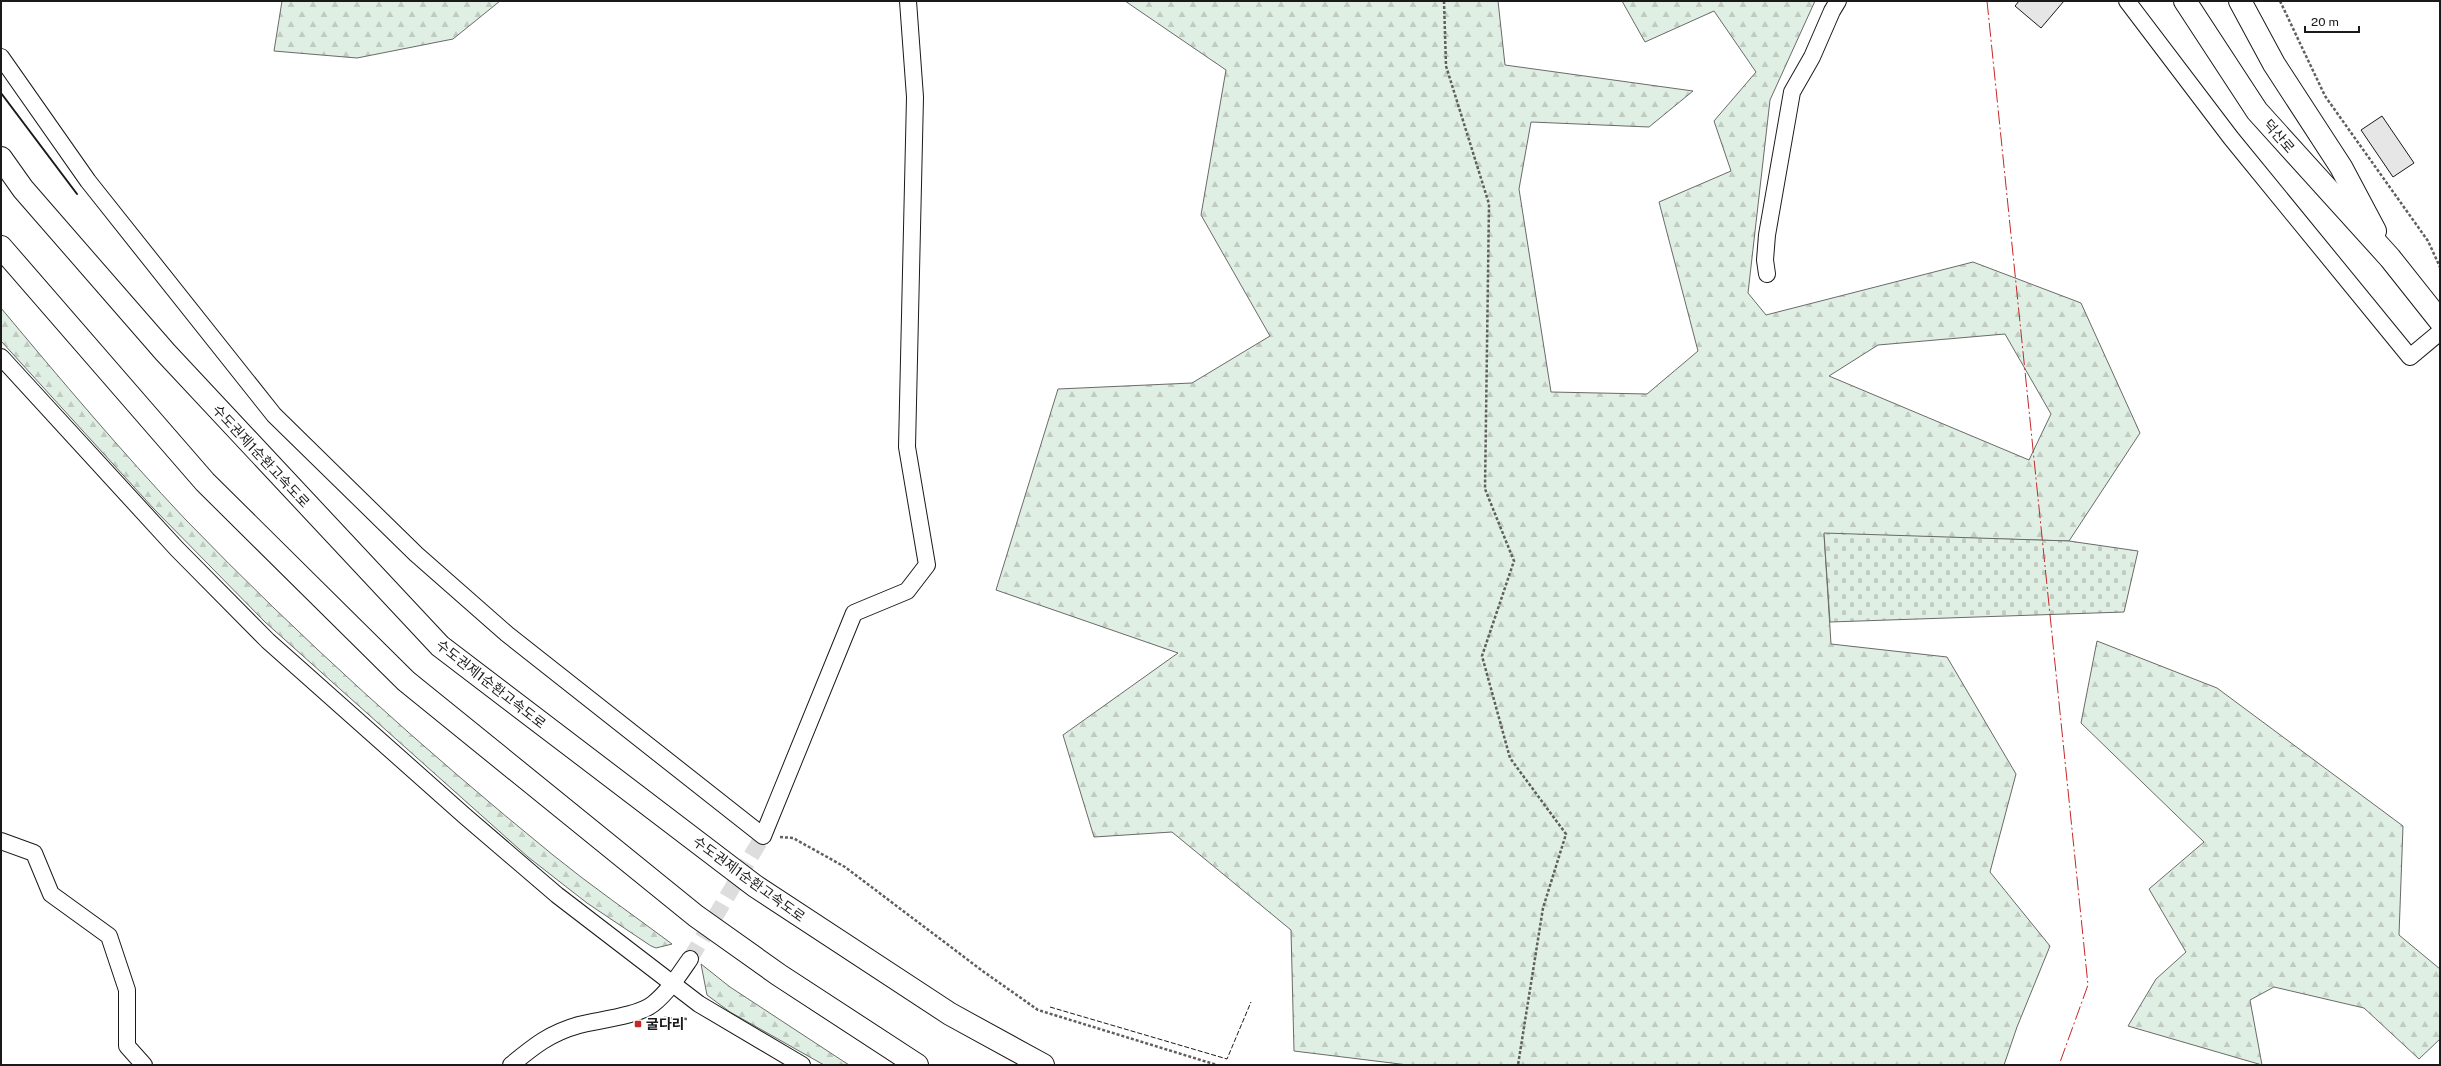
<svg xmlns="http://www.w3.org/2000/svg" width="2441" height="1066" font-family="'Public Sans','Noto Sans KR',sans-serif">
<defs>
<pattern id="forest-firs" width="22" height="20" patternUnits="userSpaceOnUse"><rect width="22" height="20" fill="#e0efe3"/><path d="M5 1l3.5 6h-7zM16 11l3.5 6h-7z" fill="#c0ccc2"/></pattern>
<pattern id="cemetery-stones" width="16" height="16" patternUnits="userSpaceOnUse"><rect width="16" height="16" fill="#e0efe3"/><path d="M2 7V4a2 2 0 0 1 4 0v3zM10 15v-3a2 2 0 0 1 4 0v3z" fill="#c0ccc2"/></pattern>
</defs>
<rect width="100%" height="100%" fill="#fff"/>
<g fill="url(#forest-firs)" stroke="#6a6a6a" fill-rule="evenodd">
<polygon points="282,1 500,1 453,39 357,58 274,51"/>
<path d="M1125,1h373l7,64 188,26 -44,36 -118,-5 -12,67 32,203 96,2 51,-43 -39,-149 72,-31 -17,-50 42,-49 -42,-61 -69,31 -23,-41h193l-45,99 -22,193 18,22 207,-53 108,41 59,130 -71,108 -245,-7 7,110 116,13 69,117 -26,98 60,74 -33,81 -13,38h-596l-114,-14 -3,-121 -119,-98 -78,5 -31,-102 115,-82 -182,-63 62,-201 134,-6 78,-47 -69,-121 25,-145zM2005,334l46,80 -22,46 -200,-84 49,-31z"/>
<path d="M1,308c60,72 120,143 184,211 115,119 239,231 368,336 38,31 79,59 119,89l-16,4 -5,-2 -64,-43 -59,-46 -263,-235 -111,-113 -153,-168z"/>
<polygon points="2097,641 2217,688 2403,826 2399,935 2440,969 2440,1039 2419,1059 2364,1008 2274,987 2250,1000 2262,1065 2128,1026 2156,979 2186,952 2149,889 2204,842 2081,723"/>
<polygon points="701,964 730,987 849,1065 824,1065 730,1012 707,995"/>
</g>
<polygon fill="url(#cemetery-stones)" stroke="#6a6a6a" points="1824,533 2069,541 2138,551 2124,612 1830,622"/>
<g fill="#e6e6e6" stroke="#1a1a1a">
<polygon points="2019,1 2064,1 2041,28 2015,6"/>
<polygon points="2382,116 2414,163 2393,177 2361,130"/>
</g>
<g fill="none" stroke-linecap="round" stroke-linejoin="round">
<polyline stroke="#ddd" stroke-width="16" stroke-dasharray="16 8" stroke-linecap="butt" points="690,959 763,836"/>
<g stroke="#1a1a1a" stroke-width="18">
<g id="street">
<polyline points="2127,1 2231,138 2410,357 2440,332"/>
<polyline points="1,57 88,181 274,415 416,554 507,634 763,836 854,613 907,591 927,565 907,447 915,97 908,1"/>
<polyline points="1767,274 1765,260 1767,235 1792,92 1812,57 1832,11 1838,1"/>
<polyline points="1,357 177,549 268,641 466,817 557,895 699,1004 802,1065"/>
<polyline points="1,841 34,853 51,894 109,936 127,990 127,1046 144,1065"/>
<path d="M511,1065c23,-19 39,-32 68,-40 19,-5 59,-9 74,-21 15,-12 26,-29 37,-45"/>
</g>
</g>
<g stroke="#1a1a1a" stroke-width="24">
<g id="secondary">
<polyline points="2185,1 2257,111 2390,258 2440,321"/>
<polyline points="2240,1 2274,64 2341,167 2375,231"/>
</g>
</g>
<g stroke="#1a1a1a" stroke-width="24">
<g id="highway">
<polyline points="1,158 23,189 165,352 440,646 755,886 950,1014 1043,1065"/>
<polyline points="1,247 205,482 406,681 696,916 779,975 917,1065"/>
</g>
</g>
<g stroke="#5f5f5f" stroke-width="2.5" stroke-dasharray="3 2" stroke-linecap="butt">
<polyline points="1444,1 1446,66 1489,204 1485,489 1514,561 1482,656 1510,758 1566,834 1543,908 1518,1065"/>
<polyline points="2280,1 2325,96 2428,241 2440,267"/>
<polyline points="780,837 793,838 845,867 984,972 1038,1010 1217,1065"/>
<polyline points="664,1018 689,1019"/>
</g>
<use href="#street" stroke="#fff" stroke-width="16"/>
<use href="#secondary" stroke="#fff" stroke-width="22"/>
<use href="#highway" stroke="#fff" stroke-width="22"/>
<polyline stroke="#1a1a1a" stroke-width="1" stroke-dasharray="5 2" stroke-linecap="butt" points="1050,1007 1227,1059 1251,1002"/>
<polyline stroke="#1a1a1a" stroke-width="2" points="1,93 77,194"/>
<polyline stroke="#c62828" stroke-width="1" stroke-dasharray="14 3 2 3" stroke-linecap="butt" points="1987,1 2088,985 2059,1065"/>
</g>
<rect fill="#c62828" stroke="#fff" stroke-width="1.5" x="634" y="1020" width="8" height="8" rx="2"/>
<g text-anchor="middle" stroke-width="3" stroke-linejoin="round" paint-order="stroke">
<g font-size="14" fill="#1a1a1a" stroke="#fff">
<text transform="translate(2279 136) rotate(49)" y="5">덕산로</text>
<text transform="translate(261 456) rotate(47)" y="5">수도권제1순환고속도로</text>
<text transform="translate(491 684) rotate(38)" y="5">수도권제1순환고속도로</text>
<text transform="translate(749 879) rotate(36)" y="5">수도권제1순환고속도로</text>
</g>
<g font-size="14" font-weight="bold" fill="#1a1a1a" stroke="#fff" text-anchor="start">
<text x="646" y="1029">굴다리</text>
</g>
</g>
<rect width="2441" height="1066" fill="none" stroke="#1a1a1a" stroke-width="4"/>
<path d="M2305 26v6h54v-6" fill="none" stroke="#1a1a1a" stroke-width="2"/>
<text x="2311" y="26" font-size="12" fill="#1a1a1a" stroke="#ffffff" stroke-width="3" paint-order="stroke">20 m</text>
</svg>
